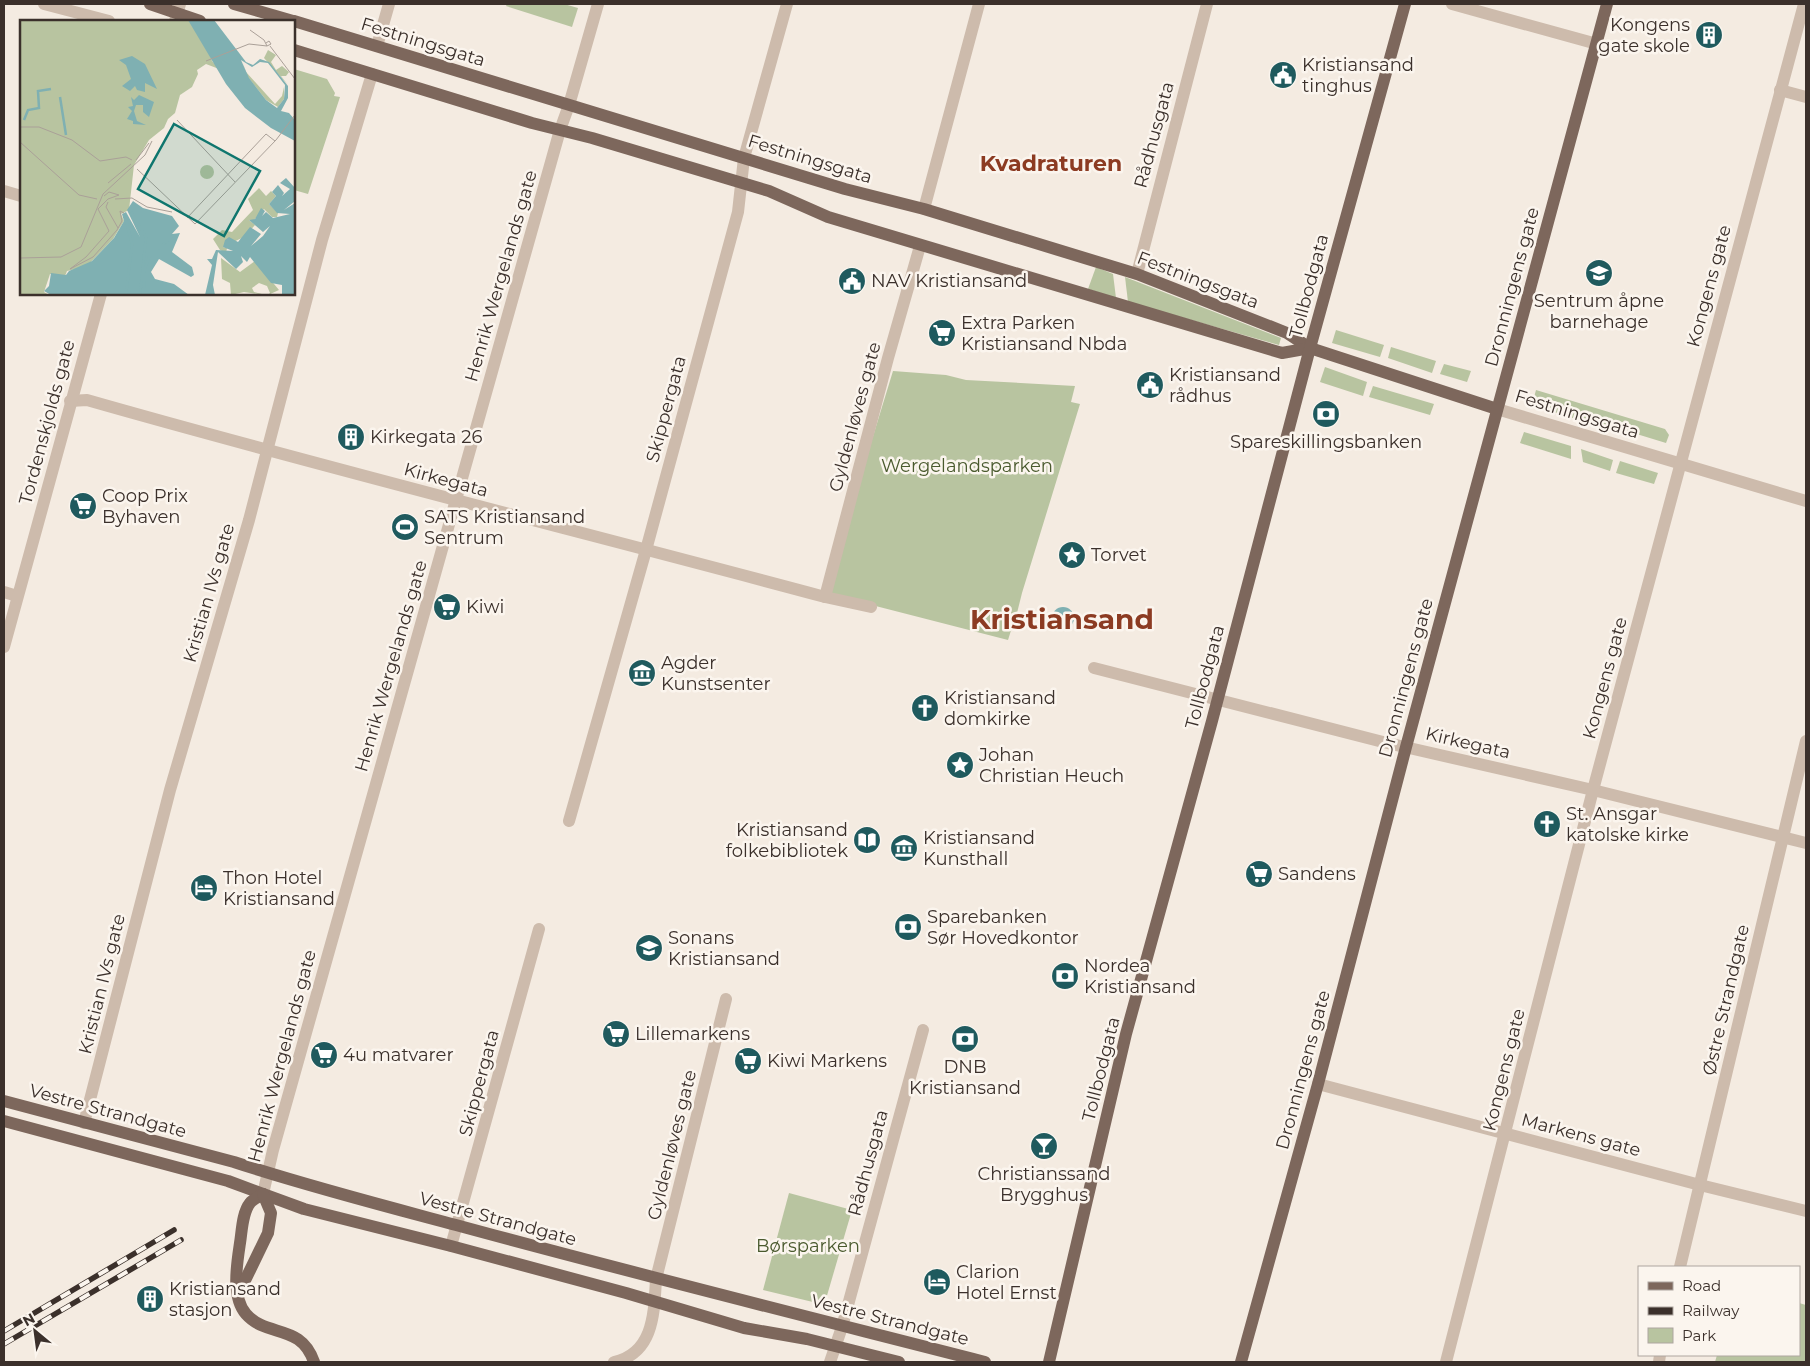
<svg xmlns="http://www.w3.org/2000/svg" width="1810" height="1366" font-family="Montserrat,sans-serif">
<rect width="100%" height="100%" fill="#f4ebe1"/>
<g fill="#b8c4a0">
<polygon points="507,4 564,4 578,8 572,27 506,6"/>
<polygon points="294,69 327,79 335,93 334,96 340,97 308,194 294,190"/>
<polygon points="1096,267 1113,274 1116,298 1088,289"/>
<polygon points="1125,277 1281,338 1279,345 1128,302"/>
<polygon points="1336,330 1384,345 1380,357 1332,343"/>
<polygon points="1391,347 1436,361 1432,373 1388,358"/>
<polygon points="1444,364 1471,371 1467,382 1440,374"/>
<polygon points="1325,367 1367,382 1363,396 1320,382"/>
<polygon points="893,371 946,375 966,380 1075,386 1071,402 1080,404 1022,593 1015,621 1014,621 1008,640 825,593"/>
<polygon points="1373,386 1434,404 1430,415 1369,397"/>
<polygon points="1536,390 1665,429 1669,435 1666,443 1604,424 1592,424 1532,405"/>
<polygon points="1524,432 1571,446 1571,459 1520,443"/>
<polygon points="1581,449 1613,460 1610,471 1583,462"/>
<polygon points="1620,461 1658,473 1654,484 1616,473"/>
<polygon points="789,1193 852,1210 826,1299 817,1303 763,1290"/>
<polygon points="1799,1303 1806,1305 1806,1362 1715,1362 1717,1355 1799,1355"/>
</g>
<circle fill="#7fb0b2" cx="1063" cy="618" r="11"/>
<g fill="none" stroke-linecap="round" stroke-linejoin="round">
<g stroke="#cdbbac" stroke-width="12">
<polyline points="44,4 109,21"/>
<polyline points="1452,4 1597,44"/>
<polyline points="175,21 180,4"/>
<polyline points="377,46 389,4"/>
<polyline points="1780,90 1806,97"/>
<polyline points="4,191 21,196"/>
<polyline points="924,209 979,4"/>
<polyline points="1137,274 1207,4"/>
<path d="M70,401l17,-1c245,70 492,131 738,197l46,10"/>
<polyline points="1497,409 1806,501"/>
<polyline points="4,592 17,596"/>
<polyline points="825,597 888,358 920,246"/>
<polyline points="4,647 101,294"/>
<polyline points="1094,668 1383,742 1593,790 1806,843"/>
<polyline points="569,821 646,550 738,212 744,158 787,4"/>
<polyline points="1318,1084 1700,1185 1806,1211"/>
<polyline points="84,1123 170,790 249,520 322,240 372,74"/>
<polyline points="263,1194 273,1150 560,130 569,105 598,4"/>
<polyline points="451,1246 539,929"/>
<polyline points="1680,1267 1806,741"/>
<path d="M614,1362c40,-9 40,-49 42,-83l70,-280"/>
<polyline points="830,1362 842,1327 923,1030"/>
<polyline points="1446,1362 1593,790 1804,4"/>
<polyline points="1659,1362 1660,1355"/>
</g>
<g stroke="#7d675c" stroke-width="12">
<polyline points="150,4 200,21"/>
<polyline points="234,4 293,21"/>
<polyline points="294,21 845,189 924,209 1137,274 1287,333 1310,348 1497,409"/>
<polyline points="294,50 532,123 592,138 769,191 828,217 1282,353 1310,348"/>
<path d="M4,1101l230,61c73,24 147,43 222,63 176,48 353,92 529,137"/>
<polyline points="4,1121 228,1181 304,1209 451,1246 626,1293 744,1328 807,1339 899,1362"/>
<path d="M263,1194c-4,3 -10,5 -13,9 -8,10 -8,28 -10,40 -3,20 -9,54 6,71 21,24 55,9 68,48"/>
<polyline points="238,1295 268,1233 271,1213 263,1194"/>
<polyline points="1049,1362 1126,1034 1212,721 1310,348 1405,4"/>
<polyline points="1241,1362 1318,1084 1406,747 1607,4"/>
</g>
<g stroke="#3b302b" stroke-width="5.5">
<g id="rail">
<polyline points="4,1331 174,1230"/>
<polyline points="4,1344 181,1240"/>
</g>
</g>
<use href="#rail" stroke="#fbf5ee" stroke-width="4" stroke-dasharray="11" stroke-linecap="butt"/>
</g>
<defs>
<g id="building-disc" transform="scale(1.4375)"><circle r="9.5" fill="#1f5a5e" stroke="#fbf5ee"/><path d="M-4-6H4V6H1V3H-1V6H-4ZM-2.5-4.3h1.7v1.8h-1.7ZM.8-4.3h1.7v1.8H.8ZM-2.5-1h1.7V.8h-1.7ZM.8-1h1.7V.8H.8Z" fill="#fff"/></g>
<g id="civic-disc" transform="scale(1.4375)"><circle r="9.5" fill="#1f5a5e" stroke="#fbf5ee"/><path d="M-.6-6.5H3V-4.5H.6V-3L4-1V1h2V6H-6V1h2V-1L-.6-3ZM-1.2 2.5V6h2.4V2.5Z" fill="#fff"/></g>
<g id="school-disc" transform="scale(1.4375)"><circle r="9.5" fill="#1f5a5e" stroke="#fbf5ee"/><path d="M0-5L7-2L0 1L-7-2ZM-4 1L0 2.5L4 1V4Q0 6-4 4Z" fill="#fff"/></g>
<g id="supermarket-disc" transform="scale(1.4375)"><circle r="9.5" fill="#1f5a5e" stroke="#fbf5ee"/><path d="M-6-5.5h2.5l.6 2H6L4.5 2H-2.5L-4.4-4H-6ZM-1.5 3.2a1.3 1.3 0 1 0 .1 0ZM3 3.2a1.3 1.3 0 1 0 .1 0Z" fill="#fff"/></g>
<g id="bank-disc" transform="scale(1.4375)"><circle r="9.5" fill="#1f5a5e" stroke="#fbf5ee"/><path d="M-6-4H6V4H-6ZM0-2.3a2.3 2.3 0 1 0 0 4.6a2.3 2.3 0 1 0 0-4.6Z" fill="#fff"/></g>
<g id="stadium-disc" transform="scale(1.4375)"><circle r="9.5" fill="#1f5a5e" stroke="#fbf5ee"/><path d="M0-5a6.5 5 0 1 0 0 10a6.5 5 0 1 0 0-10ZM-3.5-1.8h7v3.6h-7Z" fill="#fff"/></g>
<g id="sight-disc" transform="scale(1.4375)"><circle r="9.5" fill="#1f5a5e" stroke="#fbf5ee"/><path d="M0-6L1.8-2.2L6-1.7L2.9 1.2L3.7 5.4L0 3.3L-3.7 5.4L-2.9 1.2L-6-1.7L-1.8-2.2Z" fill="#fff"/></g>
<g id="museum-disc" transform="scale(1.4375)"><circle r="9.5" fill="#1f5a5e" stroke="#fbf5ee"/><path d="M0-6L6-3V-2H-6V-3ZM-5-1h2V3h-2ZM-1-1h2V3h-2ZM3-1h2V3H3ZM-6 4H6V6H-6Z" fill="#fff"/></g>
<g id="church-disc" transform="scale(1.4375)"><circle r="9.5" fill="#1f5a5e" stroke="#fbf5ee"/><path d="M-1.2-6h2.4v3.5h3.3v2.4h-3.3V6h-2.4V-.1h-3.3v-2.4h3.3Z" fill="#fff"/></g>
<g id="library-disc" transform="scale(1.4375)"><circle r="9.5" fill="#1f5a5e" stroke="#fbf5ee"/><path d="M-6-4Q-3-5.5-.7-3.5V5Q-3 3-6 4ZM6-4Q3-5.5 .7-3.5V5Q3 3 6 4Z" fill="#fff"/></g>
<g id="hotel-disc" transform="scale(1.4375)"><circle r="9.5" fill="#1f5a5e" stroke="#fbf5ee"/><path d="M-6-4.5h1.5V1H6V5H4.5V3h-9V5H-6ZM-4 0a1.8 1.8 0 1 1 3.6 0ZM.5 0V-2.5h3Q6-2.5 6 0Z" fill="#fff"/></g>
<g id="bar-disc" transform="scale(1.4375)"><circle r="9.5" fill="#1f5a5e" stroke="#fbf5ee"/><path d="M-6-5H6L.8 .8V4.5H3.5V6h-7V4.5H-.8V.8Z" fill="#fff"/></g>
</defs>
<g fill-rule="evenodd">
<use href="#building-disc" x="1709" y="35"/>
<use href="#civic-disc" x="1283" y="75"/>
<use href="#school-disc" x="1599" y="273"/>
<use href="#civic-disc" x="852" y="281"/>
<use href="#supermarket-disc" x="942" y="333"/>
<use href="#civic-disc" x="1150" y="385"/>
<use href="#bank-disc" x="1326" y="414"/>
<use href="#building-disc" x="351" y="437"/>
<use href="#supermarket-disc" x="83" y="506"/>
<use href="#stadium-disc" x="405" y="527"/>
<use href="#sight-disc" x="1072" y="555"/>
<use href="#supermarket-disc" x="447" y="607"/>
<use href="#museum-disc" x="642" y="673"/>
<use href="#church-disc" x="925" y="708"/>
<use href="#sight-disc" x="960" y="765"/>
<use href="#church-disc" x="1547" y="824"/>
<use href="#library-disc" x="867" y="840"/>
<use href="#museum-disc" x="904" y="848"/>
<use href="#supermarket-disc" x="1259" y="874"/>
<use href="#hotel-disc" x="204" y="888"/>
<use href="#bank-disc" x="908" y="927"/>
<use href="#school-disc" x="649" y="948"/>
<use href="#bank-disc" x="1065" y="976"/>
<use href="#supermarket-disc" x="616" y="1034"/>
<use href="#bank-disc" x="965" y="1039"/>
<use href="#supermarket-disc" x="324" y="1055"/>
<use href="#supermarket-disc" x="748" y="1061"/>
<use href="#bar-disc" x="1044" y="1146"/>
<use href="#hotel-disc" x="937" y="1282"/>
<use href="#building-disc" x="150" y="1299"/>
</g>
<g text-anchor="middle" stroke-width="5" stroke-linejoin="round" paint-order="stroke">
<g font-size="18" fill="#3b302b" stroke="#fbf5ee" text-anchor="start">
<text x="1690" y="31" text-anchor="end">Kongens<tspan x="1690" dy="21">gate skole</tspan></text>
<text x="1302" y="71">Kristiansand<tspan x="1302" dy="21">tinghus</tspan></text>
<text x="871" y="287">NAV Kristiansand</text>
<text x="1599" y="307" text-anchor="middle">Sentrum åpne<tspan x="1599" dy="21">barnehage</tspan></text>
<text x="961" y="329">Extra Parken<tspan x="961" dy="21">Kristiansand Nbda</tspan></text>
<text x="1169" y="381">Kristiansand<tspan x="1169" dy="21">rådhus</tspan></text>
<text x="370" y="443">Kirkegata 26</text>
<text x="1326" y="448" text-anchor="middle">Spareskillingsbanken</text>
<text x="102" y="502">Coop Prix<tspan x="102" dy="21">Byhaven</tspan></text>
<text x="424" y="523">SATS Kristiansand<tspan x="424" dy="21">Sentrum</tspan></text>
<text x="1091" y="561">Torvet</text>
<text x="466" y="613">Kiwi</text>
<text x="661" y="669">Agder<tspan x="661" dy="21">Kunstsenter</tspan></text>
<text x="944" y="704">Kristiansand<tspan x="944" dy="21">domkirke</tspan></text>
<text x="979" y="761">Johan<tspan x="979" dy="21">Christian Heuch</tspan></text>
<text x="1566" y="820">St. Ansgar<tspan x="1566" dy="21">katolske kirke</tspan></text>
<text x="848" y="836" text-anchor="end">Kristiansand<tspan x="848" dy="21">folkebibliotek</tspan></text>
<text x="923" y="844">Kristiansand<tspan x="923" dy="21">Kunsthall</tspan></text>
<text x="1278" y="880">Sandens</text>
<text x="223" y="884">Thon Hotel<tspan x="223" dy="21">Kristiansand</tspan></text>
<text x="927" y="923">Sparebanken<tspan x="927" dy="21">Sør Hovedkontor</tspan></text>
<text x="668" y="944">Sonans<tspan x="668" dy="21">Kristiansand</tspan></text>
<text x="1084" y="972">Nordea<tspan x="1084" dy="21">Kristiansand</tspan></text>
<text x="635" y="1040">Lillemarkens</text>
<text x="343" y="1061">4u matvarer</text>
<text x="767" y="1067">Kiwi Markens</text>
<text x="965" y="1073" text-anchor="middle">DNB<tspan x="965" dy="21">Kristiansand</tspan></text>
<text x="1044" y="1180" text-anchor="middle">Christianssand<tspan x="1044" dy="21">Brygghus</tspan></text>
<text x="956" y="1278">Clarion<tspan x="956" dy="21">Hotel Ernst</tspan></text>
<text x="169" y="1295">Kristiansand<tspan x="169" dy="21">stasjon</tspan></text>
</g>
<g font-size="18" fill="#3b302b" stroke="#fbf5ee">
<text transform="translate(423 42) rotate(17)" y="6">Festningsgata</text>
<text transform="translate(1154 135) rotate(-75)" y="6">Rådhusgata</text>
<text transform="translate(810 159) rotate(17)" y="6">Festningsgata</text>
<text transform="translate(501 276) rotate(-74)" y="6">Henrik Wergelands gate</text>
<text transform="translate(1198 280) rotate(21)" y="6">Festningsgata</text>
<text transform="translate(1309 286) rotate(-75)" y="6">Tollbodgata</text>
<text transform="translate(1709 286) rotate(-75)" y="6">Kongens gate</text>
<text transform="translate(1512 287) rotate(-75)" y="6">Dronningens gate</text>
<text transform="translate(666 409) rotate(-75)" y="6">Skippergata</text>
<text transform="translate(1577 414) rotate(17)" y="6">Festningsgata</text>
<text transform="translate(855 417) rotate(-75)" y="6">Gyldenløves gate</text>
<text transform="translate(47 422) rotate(-75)" y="6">Tordenskjolds gate</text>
<text transform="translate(446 480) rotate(15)" y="6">Kirkegata</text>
<text transform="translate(209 593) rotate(-74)" y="6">Kristian IVs gate</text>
<text transform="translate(391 666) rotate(-74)" y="6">Henrik Wergelands gate</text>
<text transform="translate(1205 677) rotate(-75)" y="6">Tollbodgata</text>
<text transform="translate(1406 678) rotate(-75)" y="6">Dronningens gate</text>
<text transform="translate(1605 678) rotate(-75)" y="6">Kongens gate</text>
<text transform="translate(1468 743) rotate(13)" y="6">Kirkegata</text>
<text transform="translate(102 984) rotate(-76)" y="6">Kristian IVs gate</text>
<text transform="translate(1726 1000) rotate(-77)" y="6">Østre Strandgate</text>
<text transform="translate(282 1056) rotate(-75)" y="6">Henrik Wergelands gate</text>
<text transform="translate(1101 1069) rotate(-76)" y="6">Tollbodgata</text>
<text transform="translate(1303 1070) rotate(-75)" y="6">Dronningens gate</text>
<text transform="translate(1504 1070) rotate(-76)" y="6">Kongens gate</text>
<text transform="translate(479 1083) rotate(-75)" y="6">Skippergata</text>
<text transform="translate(108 1111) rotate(15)" y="6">Vestre Strandgate</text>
<text transform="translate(1581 1135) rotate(15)" y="6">Markens gate</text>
<text transform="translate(672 1145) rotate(-76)" y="6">Gyldenløves gate</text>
<text transform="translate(868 1163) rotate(-75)" y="6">Rådhusgata</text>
<text transform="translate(498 1219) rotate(15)" y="6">Vestre Strandgate</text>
<text transform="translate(890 1320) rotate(14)" y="6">Vestre Strandgate</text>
</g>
<g font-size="18" fill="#4a5a2e" stroke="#fbf5ee">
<text x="967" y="472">Wergelandsparken</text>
<text x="808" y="1252">Børsparken</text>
</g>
<g font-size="22" font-weight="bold" fill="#8c3b22" stroke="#fbf5ee">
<text x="1051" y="171">Kvadraturen</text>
</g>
<g font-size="28" font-weight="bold" fill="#8c3b22" stroke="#fbf5ee">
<text x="1062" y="629">Kristiansand</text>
</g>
</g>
<g transform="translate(20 20)">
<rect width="275" height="275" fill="#f4ebe1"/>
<path d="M0,0h178l14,41 7,8 -13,-5 -9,6 1,4 -6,13 -12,8 -5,18 -7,6 -4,9 -15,12 -15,25 -5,45 -8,4 3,7 -11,18 -27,28 -19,4 -2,5 -15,-2 -6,18 5,3h-29zM248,30l8,5 -5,7 5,8 6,-4 7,6 -3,4h-5l7,9 -24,-27zM222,40l4,12 29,32 7,-8 2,-9v12l-6,8 -12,-7 -19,-24zM180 152a7 7 0 1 1 14 0a7 7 0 1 1-14 0ZM239,168l7,8 5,-5 5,5 -7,8 9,9 -1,4h-5l-8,-8 -10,11h-5l6,5 -11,12 -21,10 4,1 -1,5 -6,-3 -7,-11 9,-9 10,2 21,-22 -5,-11zM201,238l19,14 15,-11 24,29 -11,5 2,-2 -3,-7 -8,-3 -7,5 2,4 12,3 -22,-3 -13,3 -1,-12 -8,-4z" fill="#b8c4a0"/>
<path d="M168,0h26l32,42 7,3 7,-6 9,3 19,24v12l-7,13 8,2 6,7v21l-24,-13 -26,-20 -19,-24zM221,40l11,7 8,-5 8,1 17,22 -1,14 -7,9 -11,-8 -17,-22zM112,36l13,8 12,25 -12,-6v9l-8,-2 -2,-4 -5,5 -8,-5 9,-7 -5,-14 -7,-5zM119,75l15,7 -5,15 -6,-5v-7h-7l-2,6 3,10 9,4 -13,-1v-3l-6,-2 5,-8 -4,-4 5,-1 -2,-9 3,3zM266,158l9,10v13l-11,9 11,-7v92l-13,-1v-9l-11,-2 -21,-26 -3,5 -6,-6 2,6 -7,7 -18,-17 -5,33 2,10h-10l7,-30 -5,-6h5l4,-9 17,1 -10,-4 2,-7 4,-3 9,5 12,-15 11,7 -10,12 12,-10 7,-10 -7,6 -14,-12 6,-1 6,-11 4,3 -3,5 4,-4 7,6 17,-4 -13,-1 -8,-9 7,-8 -4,-4 6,-7 6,8 -2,3 8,-7 -10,-6zM113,181l10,7 29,8 7,10 -7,8 8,-1 -8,19 20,15 2,8 -3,2 -32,-18 -8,13 4,7 19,5 15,11h-138l-7,-4 5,-5 2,-13 15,2 3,-4 23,-10 22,-23 10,-17 -2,-7 4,-2 14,25 -13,-27z" fill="#7fb0b2" fill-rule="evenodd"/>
<path fill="none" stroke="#7fb0b2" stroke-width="2.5" d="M40,77l6,38M4,100l4,-10 11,-2 -1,-17 13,-2M111,192l15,25 -6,58M105,196l7,28 -6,51M124,275v-23l5,-15 25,-22"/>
<path fill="none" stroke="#aaa098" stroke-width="1" d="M230,10l14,10 3,6 4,-2 -2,-3 -3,2M250,26l25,33M186,41l43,-17 18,2M157,100l58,62M0,107h19l33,13 28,21 26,-4 6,3M0,122l59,53 18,4M116,140l13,-17M117,149l58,55M88,163l23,-19M99,175l-11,4 -10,10 11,22 -23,26 -16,12 23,-12 24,-27 5,-9 -2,-10 4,2M84,176l5,-4 10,3M95,179l17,-1 15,9 25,5M88,182l-2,5 12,21M167,198l79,-84 9,7M175,204l81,-84 19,-25M0,238l41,-1 20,-10 22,-53 42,-39 7,-14"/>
<path fill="#0f766e" fill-opacity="0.15" stroke="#0f766e" stroke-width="2.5" d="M154,104l86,47 -36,65 -86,-47z"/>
<rect width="275" height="275" fill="none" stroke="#3b302b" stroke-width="2.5"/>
</g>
<rect width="1810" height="1366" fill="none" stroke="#3b302b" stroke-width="10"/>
<rect x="1638" y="1266" width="162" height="90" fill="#fbf5ee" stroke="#aea6a0"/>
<rect x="1648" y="1282" width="25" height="8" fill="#7d675c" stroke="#aea6a0"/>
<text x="1682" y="1291" font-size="15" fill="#3b302b">Road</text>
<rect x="1648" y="1307" width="25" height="8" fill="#3b302b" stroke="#aea6a0"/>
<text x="1682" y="1316" font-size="15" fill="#3b302b">Railway</text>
<rect x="1648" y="1328" width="25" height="15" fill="#b8c4a0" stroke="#aea6a0"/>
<text x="1682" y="1341" font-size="15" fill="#3b302b">Park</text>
<g transform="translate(35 1331) rotate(331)" stroke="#fbf5ee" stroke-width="4" paint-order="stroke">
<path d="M0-4L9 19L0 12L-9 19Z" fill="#3b302b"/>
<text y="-8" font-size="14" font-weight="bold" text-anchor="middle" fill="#3b302b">N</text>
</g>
</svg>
